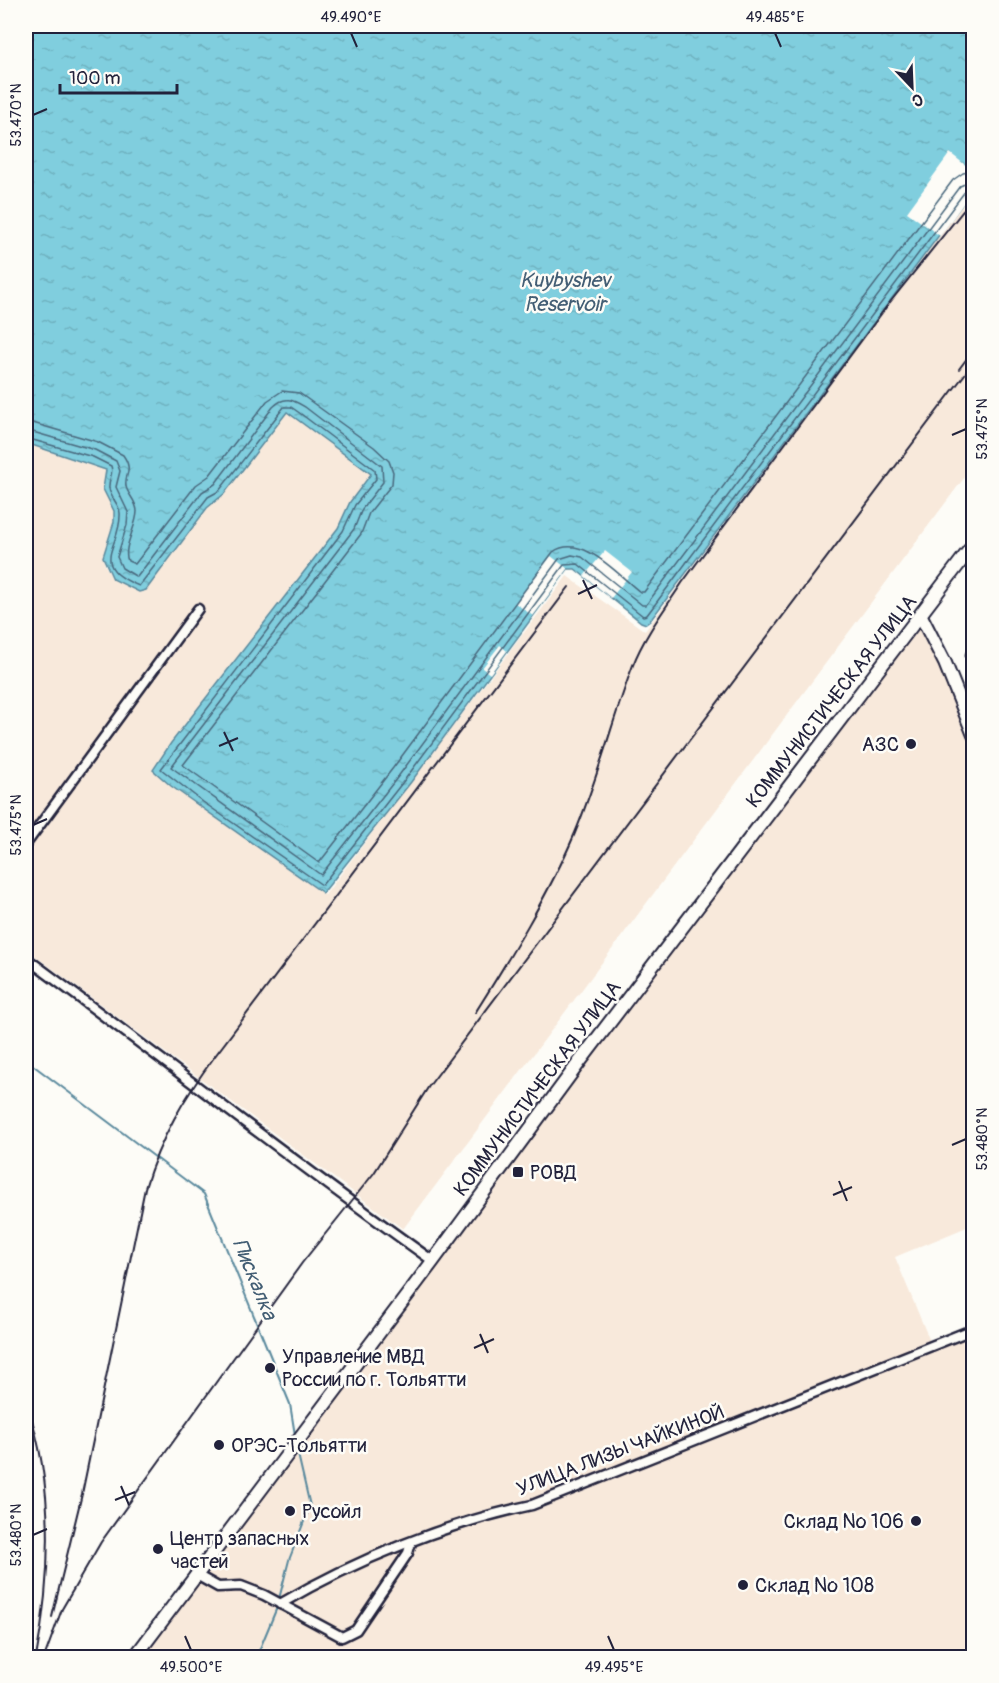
<svg xmlns="http://www.w3.org/2000/svg" width="999" height="1683" font-family="Pangolin,sans-serif">
<defs>
<pattern id="water-ripples" width="26" height="14" patternUnits="userSpaceOnUse" patternTransform="scale(1.5)"><rect width="26" height="14" fill="#80cede"/><path d="M2 4q2-2 4 0t4 0M15 11q2-2 4 0t4 0" fill="none" stroke="#6eb1bf"/></pattern>
</defs>
<rect width="100%" height="100%" fill="#fdfcf7"/>
<filter id="ink" filterUnits="userSpaceOnUse"><feTurbulence type="fractalNoise" baseFrequency=".0167" numOctaves="2"/><feDisplacementMap in="SourceGraphic" scale="12" xChannelSelector="R" yChannelSelector="G"/><feConvolveMatrix kernelMatrix="1 2 1 2 8 2 1 2 1" color-interpolation-filters="sRGB"/></filter>
<g filter="url(#ink)">
<g fill="#f8e9db">
<polygon points="973,191 973,466 403,1229 26,949 26,443 106,470 103,489 114,511 114,522 103,557 105,565 113,579 146,590 207,508 224,494 287,412 371,474 357,492 338,528 155,767 200,807 325,895 567,576 645,631"/>
<polygon points="922,624 942,665 973,743 974,1224 895,1257 934,1351 973,1335 973,1657 137,1658 840,726"/>
<polygon points="26,1467 29,1616 26,1627"/>
</g>
<polygon fill="url(#water-ripples)" stroke="#5a899d" stroke-width="1.5" points="26,26 973,26 973,190 650,621 646,624 641,622 575,569 568,569 411,782 323,893 171,786 153,770 171,743 338,528 350,502 371,474 287,412 224,494 207,508 146,590 139,592 113,579 103,557 114,522 114,511 103,489 106,470 26,443"/>
<g fill="#fdfcf7">
<polygon points="950,153 973,171 973,190 940,236 907,212"/>
<polygon points="605,551 632,572 611,598 584,576"/>
<polygon points="551,556 568,569 533,616 515,603"/>
<polygon points="500,645 507,651 490,674 482,668"/>
</g>
<g fill="none" stroke-linecap="round" stroke-linejoin="round">
<g stroke="#48677c" stroke-width="1.5">
<path d="M26,421l72,21 25,13c11,16 1,19 3,31 1,8 10,14 11,25 0,16 -15,36 -9,50l7,3 61,-79 13,-9 58,-75 15,-10 17,2 75,54 15,14 4,11 -1,12 -23,29 -8,21 -178,231 136,98 74,-95 160,-216c29,-20 65,23 87,40h4l309,-412 10,-7 11,-2"/>
<path d="M26,430l69,20 21,11 4,10 -4,16 12,25 -1,13 -10,32 5,11 15,9 65,-85 13,-8 58,-77c12,-12 20,-7 32,0l77,59 1,16 -21,27 -8,20 -183,238 150,108 79,-101 159,-215 13,-4 10,2 60,48h4l314,-419 14,-6"/>
<path d="M26,438l67,19 18,9c3,8 -3,13 -2,22 1,10 10,15 11,25 2,34 -34,51 19,73l69,-89 11,-6 65,-84h7l10,7 74,56 1,9 -21,26 -12,26 -182,238 42,33 119,83 84,-107 158,-213 14,-1 65,52 4,-1 319,-425 8,-3"/>
</g>
<g stroke="#5a899d" stroke-width="2">
<polyline points="26,1060 204,1194 290,1404 295,1435"/>
<polyline points="279,1599 289,1560 310,1506 297,1450"/>
<polyline points="256,1658 278,1605"/>
</g>
<g stroke="#22223b" stroke-width="13">
<g id="minor">
<polyline points="974,651 971,655 974,673"/>
<polyline points="26,844 198,609"/>
<path d="M26,958c136,100 269,205 407,303"/>
<polyline points="195,1574 218,1587 241,1586 264,1595 342,1637 356,1630 408,1553 411,1543"/>
<path d="M280,1604c75,-44 167,-81 252,-99l442,-176"/>
</g>
</g>
<g stroke="#22223b" stroke-width="16">
<g id="secondary">
<polyline points="921,616 945,663 974,735"/>
<polyline points="134,1658 433,1261 581,1060 974,544"/>
</g>
</g>
<use href="#minor" stroke="#fdfcf7" stroke-width="8"/>
<use href="#secondary" stroke="#fdfcf7" stroke-width="12"/>
<g stroke="#22223b" stroke-width="2">
<polyline points="959,369 974,349"/>
<path d="M475,1013c34,-54 75,-121 100,-180 23,-55 37,-112 58,-168 11,-29 32,-56 49,-82l205,-277 87,-109"/>
<path d="M26,1401c29,83 26,172 10,257"/>
<path d="M52,1617l30,-123 63,-306c15,-50 39,-90 70,-132l354,-469"/>
<polyline points="44,1658 62,1609 101,1542 302,1263 374,1173 429,1086 974,362"/>
</g>
</g>
</g>
<path fill="none" stroke="#22223b" stroke-width="2" d="M351,33l6,14M775,33l6,14M33,115l14,-6M952,435l14,-6M583,580l9,19M578,594l19,-9M224,732l9,19M219,746l19,-8M33,825l14,-6M952,1145l14,-6M839,1181l8,20M833,1195l19,-8M480,1334l8,19M474,1348l20,-9M121,1486l8,19M115,1500l20,-8M33,1535l14,-6M185,1636l6,14M608,1636l6,14"/>
<g fill="#22223b" stroke="#fdfcf7" stroke-width="2">
<circle cx="911" cy="744" r="6"/>
<rect x="512" y="1166" width="12" height="12" rx="3"/>
<circle cx="270" cy="1368" r="6"/>
<circle cx="219" cy="1445" r="6"/>
<circle cx="290" cy="1511" r="6"/>
<circle cx="916" cy="1521" r="6"/>
<circle cx="158" cy="1549" r="6"/>
<circle cx="743" cy="1585" r="6"/>
</g>
<g text-anchor="middle" stroke-width="5" stroke-linejoin="round" paint-order="stroke">
<g font-size="20" fill="#22223b" stroke="#fdfcf7">
<text transform="translate(831 701) rotate(-52)" y="7">КОММУНИСТИЧЕСКАЯ УЛИЦА</text>
<text transform="translate(537 1088) rotate(-53)" y="7">КОММУНИСТИЧЕСКАЯ УЛИЦА</text>
<text transform="translate(620 1450) rotate(-21)" y="7">УЛИЦА ЛИЗЫ ЧАЙКИНОЙ</text>
</g>
<g font-size="20" fill="#22223b" stroke="#fdfcf7" text-anchor="start">
<text x="899" y="751" text-anchor="end">АЗС</text>
<text x="530" y="1179">РОВД</text>
<text x="282" y="1363">Управление МВД<tspan x="282" dy="23">России по г. Тольятти</tspan></text>
<text x="231" y="1452">ОРЭС-Тольятти</text>
<text x="302" y="1518">Русойл</text>
<text x="904" y="1528" text-anchor="end">Склад № 106</text>
<text x="170" y="1545">Центр запасных<tspan x="170" dy="23">частей</tspan></text>
<text x="755" y="1592">Склад № 108</text>
</g>
<g font-size="21" font-style="italic" fill="#435e74" stroke="#fdfcf7">
<text x="565" y="287">Kuybyshev<tspan x="565" dy="24">Reservoir</tspan></text>
<text transform="translate(255 1279) rotate(68)" y="7">Пискалка</text>
</g>
</g>
<rect width="999" height="1683" fill="none" stroke="#fdfcf7" stroke-width="66"/>
<g transform="translate(912 87) rotate(157)" stroke="#fdfcf7" stroke-width="4.5" paint-order="stroke">
<path d="M0-4.5L10 22L0 15L-10 22Z" fill="#22223b"/>
<text y="-9" font-size="16" font-weight="bold" text-anchor="middle" fill="#22223b">С</text>
</g>
<path d="M60 84v9h117v-9" fill="none" stroke="#22223b" stroke-width="3"/>
<text x="69" y="84" font-size="18" fill="#22223b" stroke="#fdfcf7" stroke-width="4.5" paint-order="stroke">100 m</text>
<rect x="33" y="33" width="933" height="1617" fill="none" stroke="#22223b" stroke-width="2"/>
<g font-size="15" text-anchor="middle" fill="#22223b">
<text x="351" y="22">49.490°E</text>
<text x="775" y="22">49.485°E</text>
<text transform="translate(16 115) rotate(-90)" y="5">53.470°N</text>
<text transform="translate(982 429) rotate(-90)" y="5">53.475°N</text>
<text transform="translate(16 825) rotate(-90)" y="5">53.475°N</text>
<text transform="translate(982 1139) rotate(-90)" y="5">53.480°N</text>
<text transform="translate(16 1535) rotate(-90)" y="5">53.480°N</text>
<text x="191" y="1672">49.500°E</text>
<text x="614" y="1672">49.495°E</text>
</g>
</svg>
